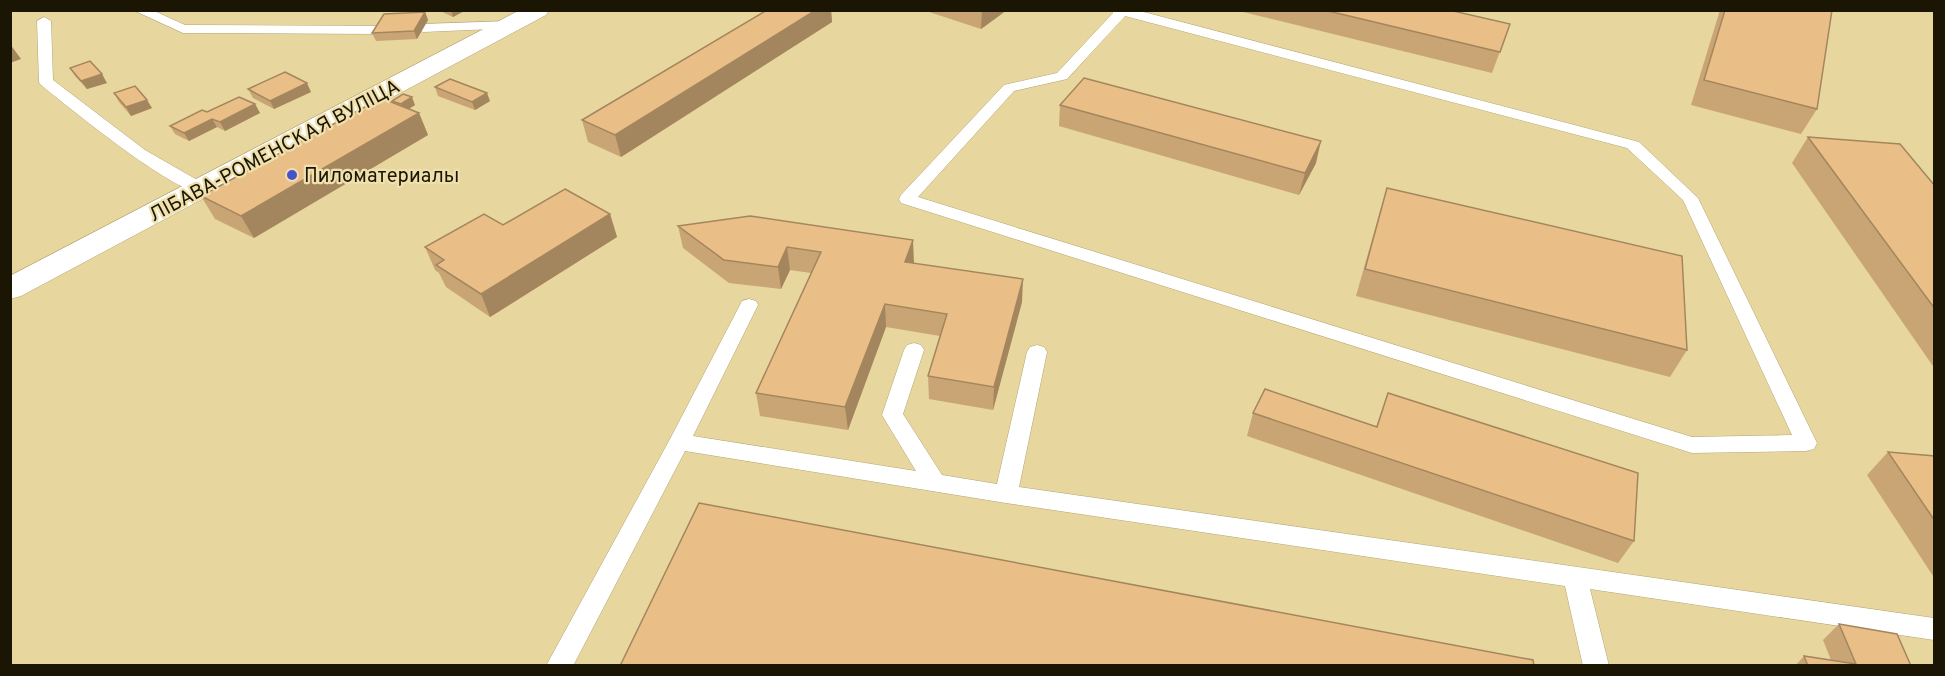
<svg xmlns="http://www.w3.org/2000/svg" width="1945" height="676" font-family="Overpass,sans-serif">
<rect width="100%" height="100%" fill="#efe0ae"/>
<polygon fill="#e7d69d" points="10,11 1934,11 1934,665 11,665"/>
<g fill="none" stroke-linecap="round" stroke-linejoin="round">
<g stroke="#b4a575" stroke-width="1">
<g id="service">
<polygon points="133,10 152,10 185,25 382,26 389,30 382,34 183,33"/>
<path d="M1112,10h24l503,132 59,56 119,245 -3,6 -8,2 -114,2 -791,-250 -2,-4 2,-4 103,-110 53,-12 56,-60zM1125,16l502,132 56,52 109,235 -100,2 -774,-240 96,-106 53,-12z"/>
<path d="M44,17l7,4 2,59 92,70 61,35 2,4 -2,4c-26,6 -140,-88 -165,-108l-2,-3 -2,-61z"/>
<polygon points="510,21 517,25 515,28 423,32 416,28 423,24"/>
<polygon points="749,299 756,301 758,305 693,436 916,471 882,415 904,350 907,345 914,343 921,345 924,350 903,414 942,475 997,484 1027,352 1030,347 1037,345 1044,347 1047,352 1019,487 1934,618 1934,640 1590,589 1609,666 1583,666 1565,586 1006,503 685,451 573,666 546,666 669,441 740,305 742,301"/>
</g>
</g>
<g stroke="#b4a575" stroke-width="1">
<polygon id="minor" points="520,10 549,10 546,15 21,296 10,299 10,276"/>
</g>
<use href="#service" fill="#fff" fill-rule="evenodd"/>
<use href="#minor" fill="#fff" fill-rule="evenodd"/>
</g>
<g fill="#c9a474">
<polygon points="438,10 466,10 453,17"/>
<polygon points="767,10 831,10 832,22 621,157 588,142 582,120"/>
<polygon points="923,10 1007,10 981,29"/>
<polygon points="1235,10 1449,10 1510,24 1492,73"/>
<polygon points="1720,10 1832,10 1817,109 1801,134 1691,105"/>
<polygon points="425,12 428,20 417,39 376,41 372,33"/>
<polygon points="70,68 107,83 87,89 75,76"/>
<polygon points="435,87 490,101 475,110 438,96"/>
<polygon points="248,89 311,92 274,109 253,98"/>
<polygon points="114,93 152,108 131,116 119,102"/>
<polygon points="392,101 415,105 409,109 419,113 428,135 254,238 215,219 201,196 392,102"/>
<polygon points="255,104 260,113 225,131 217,127 189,141 175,134 170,126 207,112"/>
<polygon points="1060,105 1316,163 1299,195 1059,126"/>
<polygon points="1808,137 1935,186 1935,369 1792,163"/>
<polygon points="1387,188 1687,350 1670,377 1356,296 1379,215"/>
<polygon points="610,214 617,237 490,317 446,287 439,273 435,270 425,247 503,225"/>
<polygon points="678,226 914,264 1022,302 993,410 929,399 928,376 940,336 886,327 848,430 760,416 756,393 811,273 790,270 781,289 729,283 683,248"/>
<polygon points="1388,393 1634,541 1618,563 1247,436 1253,413 1376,427"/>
<polygon points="1888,452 1935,456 1935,579 1867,475"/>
<polygon points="1839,624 1911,666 1795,666 1804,656 1831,660 1823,640"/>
</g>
<g fill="#a4865e">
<polygon points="451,10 466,10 453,17"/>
<polygon points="816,10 831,10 832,22 621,157 615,135"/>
<polygon points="982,10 1007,10 981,29"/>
<polygon points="425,12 428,20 417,39 414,31"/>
<polygon points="10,44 21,59 10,63"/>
<polygon points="102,74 107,83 87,89 81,81"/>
<polygon points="307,83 311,92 274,109 270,101"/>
<polygon points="487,93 490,101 475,110 472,102"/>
<polygon points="412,97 415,105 404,112 401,104"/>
<polygon points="147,100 152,108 131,116 126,107"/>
<polygon points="255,104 260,113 225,131 220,122"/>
<polygon points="419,113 428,135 254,238 241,216"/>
<polygon points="212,119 217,127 189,141 184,133"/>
<polygon points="1321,141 1316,163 1299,195 1305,173"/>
<polygon points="610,214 617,237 490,317 481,294"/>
<polygon points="913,240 914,263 907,285 905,262"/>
<polygon points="787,247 790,270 781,289 778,267"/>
<polygon points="1023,279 1022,302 993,410 994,387"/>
<polygon points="885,304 886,327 848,430 845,407"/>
</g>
<g fill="#eabf87" stroke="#a4865e" stroke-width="1.5">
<polygon points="767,10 816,10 615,135 582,120"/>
<polygon points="1324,10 1449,10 1510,24 1500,52"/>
<polygon points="1725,10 1832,10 1817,109 1704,80"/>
<polygon points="425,12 414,31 372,33 384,14"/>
<polygon points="90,61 102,74 81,81 70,68"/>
<polygon points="285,72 307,83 270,101 248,89"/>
<polygon points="1084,78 1321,141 1305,173 1060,105"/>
<polygon points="450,79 487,93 472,102 435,87"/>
<polygon points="135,86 147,100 126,107 114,93"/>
<polygon points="403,94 412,97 401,104 392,101"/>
<polygon points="239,97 255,104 220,122 212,119 184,133 170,126 202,110 207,112"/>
<polygon points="381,98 419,113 241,216 201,196"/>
<polygon points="1808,137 1900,144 1935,186 1935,309"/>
<polygon points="1387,188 1682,256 1687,350 1365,269"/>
<polygon points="565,189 610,214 481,294 436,265 444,260 425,247 484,214 503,225"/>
<polygon points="750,216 913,240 905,262 1023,279 994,387 928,376 947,314 885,304 845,407 756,393 821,252 787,247 778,267 724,260 678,226"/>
<polygon points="1265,389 1377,427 1388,393 1638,473 1634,541 1253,413"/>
<polygon points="1888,452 1935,456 1935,521"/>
<polygon points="699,503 1533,660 1534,666 620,666"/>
<polygon points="1839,624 1897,634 1911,666 1808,666 1804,656 1856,664"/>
</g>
<circle fill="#4754c9" stroke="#efe0ae" stroke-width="2" cx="292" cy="175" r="6"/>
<g text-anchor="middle" stroke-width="4.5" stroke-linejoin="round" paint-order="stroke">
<g font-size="20" fill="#1b1604" stroke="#efe0ae">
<text transform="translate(274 150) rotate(-28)" y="7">ЛІБАВА-РОМЕНСКАЯ ВУЛІЦА</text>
</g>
<g font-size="20" fill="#1b1604" stroke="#efe0ae" text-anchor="start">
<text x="304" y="182">Пиломатериалы</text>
</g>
</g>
<rect width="1945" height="676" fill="none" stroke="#1b1604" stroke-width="24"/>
</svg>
